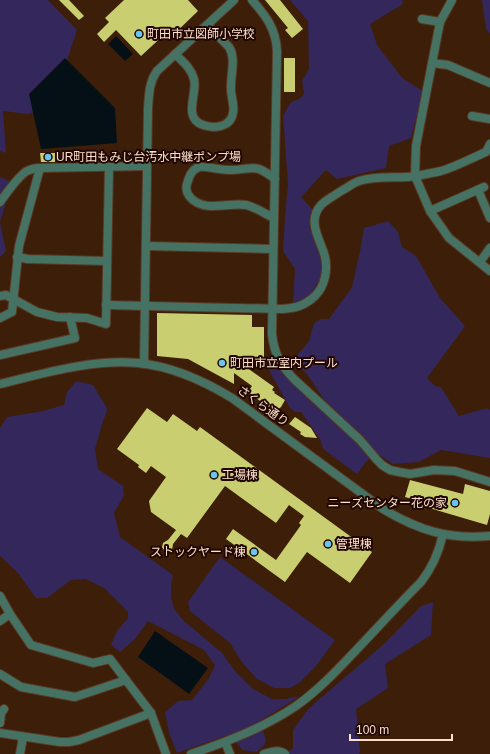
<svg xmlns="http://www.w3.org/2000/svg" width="490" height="754" font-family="Helvetica,'Noto Sans JP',sans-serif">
<rect width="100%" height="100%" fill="#3d1e08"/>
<g fill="#34275b">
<polygon points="0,0 48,0 77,30 65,66 49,108 28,114 3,111 6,153 0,151"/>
<polygon points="290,0 402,0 403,4 370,24 377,45 402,78 423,91 411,138 389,146 386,168 337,179 326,170 301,197 313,210 309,226 322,261 321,277 311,294 301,300 293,303 295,269 283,251 285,217 288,184 283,116 290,103 302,97 304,93 302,81 309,69 308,21"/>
<polygon points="482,0 490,0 490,34 486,29"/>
<polygon points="0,177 12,182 0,222"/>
<polygon points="388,221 398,232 402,247 416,256 440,298 465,326 427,378 435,386 441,387 459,416 487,408 490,410 490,458 441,450 419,462 393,464 376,453 340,419 323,398 307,374 293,361 309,341 314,323 321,319 329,319 352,287 360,251 364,228"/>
<polygon points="0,223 6,251 0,257"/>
<polygon points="271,361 275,361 283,373 357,442 370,457 357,474 323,449 320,439 301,412 295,412 290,408 265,363 271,363"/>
<polygon points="76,381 93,385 107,408 107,411 103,421 95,449 98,469 123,486 124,495 114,513 120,537 173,575 171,585 171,597 174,609 183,620 222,653 235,671 253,689 272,699 285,699 300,696 260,721 266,740 265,744 257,752 242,750 232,736 228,735 177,753 169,733 165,712 178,701 192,700 209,678 215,665 204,650 148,621 135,639 120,652 111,645 117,631 128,618 128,612 104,588 86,579 71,580 47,598 36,598 18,573 0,556 0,428 7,417 43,411 64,405 67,392"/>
<polygon points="220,557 335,640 316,666 299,683 290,688 274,688 257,679 241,661 230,643 190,611 188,602"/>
<polygon points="433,602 431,635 385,664 388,688 356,709 360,752 359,754 282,754 293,749 293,730 309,708 384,644 421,606"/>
</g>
<g fill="#041016">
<polygon points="116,36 133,54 125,61 108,44"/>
<polygon points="65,58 115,108 117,143 41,149 29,94"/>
<polygon points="155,631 208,668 189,694 138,657"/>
</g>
<g fill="#c9cf70">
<polygon points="59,0 69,0 84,16 79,20"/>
<polygon points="124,0 188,0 198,11 171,37 166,33 141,56 116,30 104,42 97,34 109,22 105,18"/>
<polygon points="265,0 280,0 303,29 292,38 285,30 288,28"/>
<rect x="284" y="58" width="11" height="34"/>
<polygon points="40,153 55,153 55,162 41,162"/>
<polygon points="157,313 252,315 252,327 264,327 264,359 254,359 246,367 274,387 272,390 275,392 274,393 285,400 281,407 275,412 248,392 252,386 234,373 234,384 188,359 157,356"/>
<polygon points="147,408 167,422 173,414 197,431 200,427 372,552 350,583 307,552 285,582 226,539 233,529 276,560 301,525 299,523 304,516 289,505 276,523 225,486 187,538 181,534 173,544 172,550 169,552 164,550 162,547 163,543 166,541 168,540 176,530 151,512 149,501 166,477 151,466 146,473 138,467 139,465 117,449"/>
<polygon points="295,417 311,428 317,438 305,437 300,434 301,432 289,424"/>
<polygon points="410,480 463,494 465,484 490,491 490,514 487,525 419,505 420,501 405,497"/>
</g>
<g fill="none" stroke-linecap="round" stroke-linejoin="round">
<g stroke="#583924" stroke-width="10">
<g id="minor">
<path d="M252,0c14,16 24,29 25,51l-5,283c2,20 9,32 23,46l65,60 17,20 5,5 8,5 9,2 11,2 24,-4 21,1 35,11"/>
<polyline points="452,0 440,22 416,146 415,176 430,211 449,238 490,271"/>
<polyline points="422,19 440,22"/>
<path d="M175,54c8,8 16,14 19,25 4,14 -12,39 9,46 12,4 28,2 30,-12 2,-9 -3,-18 -2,-27 0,-13 5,-28 -2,-39l-22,-22"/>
<polyline points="432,63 448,65 490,83"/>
<polyline points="472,116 490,119"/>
<polyline points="478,190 490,218"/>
<path d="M0,202c6,-8 19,-27 27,-31 4,-2 9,-3 13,-3l107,-2"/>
<polyline points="430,211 484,187"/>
<path d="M274,218c-9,-4 -18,-11 -28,-13 -17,-3 -38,7 -53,-5 -5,-4 -8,-10 -6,-16 2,-7 4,-14 12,-17 5,-1 22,3 30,3 9,1 21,-4 30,-1 5,2 11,6 16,10"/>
<polyline points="146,246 273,249"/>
<polyline points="17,257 28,259 107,261"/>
<polyline points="480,262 490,248"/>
<polyline points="0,296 6,295 37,312 57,317 87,318 106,324 109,167"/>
<path d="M106,305l176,4c14,-1 22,-3 33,-13 10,-10 13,-26 10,-39 -4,-17 -19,-35 -4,-52 6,-6 13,-9 20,-14 6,-3 12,-8 18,-10 19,-6 39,-2 58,-5 8,-2 16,-3 24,-5 14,-4 31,-13 45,-19l4,-8"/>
<polyline points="0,318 12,312 19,246 40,168"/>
<polyline points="0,355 75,338 70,317"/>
<path d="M144,364l4,-256c1,-13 1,-26 9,-37l77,-71"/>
<path d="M0,384c45,-11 92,-25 138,-21 32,3 66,18 94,35l151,111c35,21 66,31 107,27"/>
<polyline points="0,596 10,614 31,645 93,663 110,659 151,713 166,754"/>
<polyline points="0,621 10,614"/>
<polyline points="0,674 21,687 75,697 126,680"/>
<polyline points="0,723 1,713 4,709"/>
<polyline points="0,733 60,742 69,742 79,740 151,713"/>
<polyline points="225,742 230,754"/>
<polyline points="20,754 23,737"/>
<path d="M191,754c38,-13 72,-26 105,-48 24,-17 44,-39 64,-60 20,-21 40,-43 61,-64 11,-14 18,-30 22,-48"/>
<path d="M264,754c7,-2 15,-5 21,0"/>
</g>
</g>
<use href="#minor" stroke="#467264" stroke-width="8"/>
</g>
<g fill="#68c4f0" stroke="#200800" stroke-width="1.5">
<circle cx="139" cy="34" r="4"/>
<circle cx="48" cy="157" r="4"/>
<circle cx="222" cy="363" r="4"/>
<circle cx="214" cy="475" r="4"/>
<circle cx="455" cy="503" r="4"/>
<circle cx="328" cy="544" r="4"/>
<circle cx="254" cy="552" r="4"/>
</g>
<g text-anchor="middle" stroke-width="4" stroke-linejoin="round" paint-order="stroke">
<g font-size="12" fill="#fbdecd" stroke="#200800" text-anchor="start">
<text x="147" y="38">町田市立図師小学校</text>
<text x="56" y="161">UR町田もみじ台汚水中継ポンプ場</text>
<text x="230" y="367">町田市立室内プール</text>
<text x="222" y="479">工場棟</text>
<text x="447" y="507" text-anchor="end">ニーズセンター花の家</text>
<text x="336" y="548">管理棟</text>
<text x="246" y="556" text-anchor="end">ストックヤード棟</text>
</g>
<g font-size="12" fill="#fbdecd" stroke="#200800">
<text transform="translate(263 406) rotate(36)" y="4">さくら通り</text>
</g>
</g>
<path d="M350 734v6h102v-6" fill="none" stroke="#fbdecd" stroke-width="2"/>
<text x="356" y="734" font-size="12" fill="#fbdecd" stroke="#200800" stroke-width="3" paint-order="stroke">100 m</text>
</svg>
